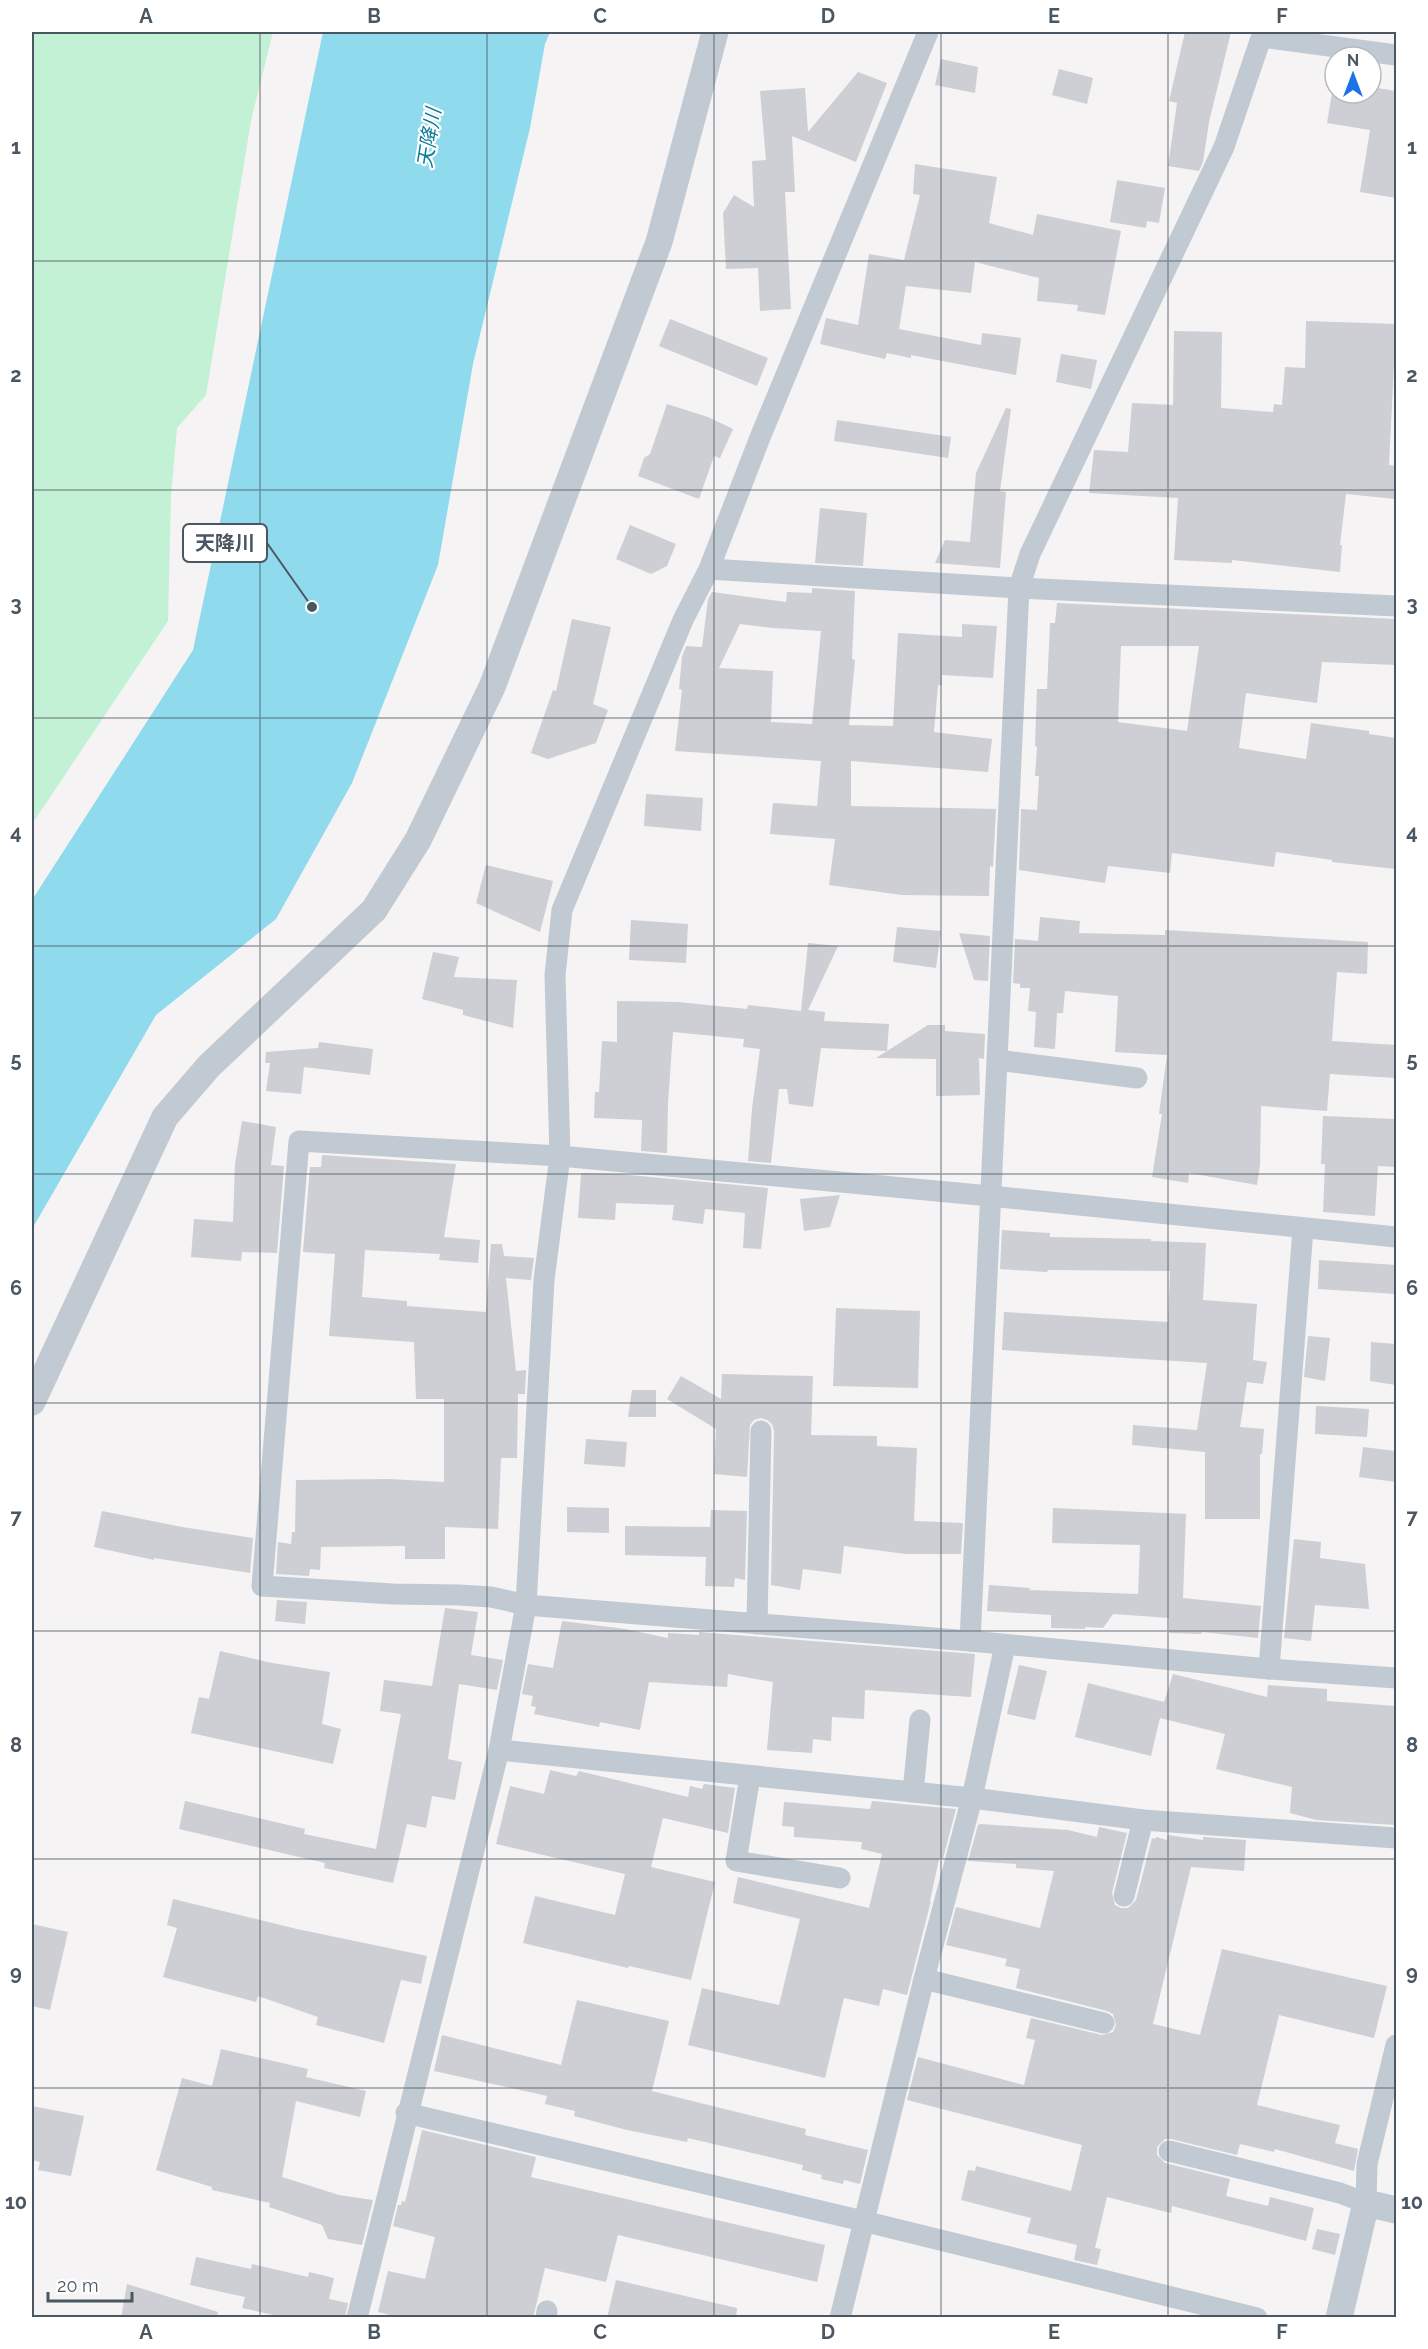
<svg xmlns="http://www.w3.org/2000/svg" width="1428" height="2349" font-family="Raleway,'Noto Sans JP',sans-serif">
<rect width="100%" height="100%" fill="#f5f3f3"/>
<polygon fill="#c3f1d5" points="32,32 273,32 251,121 206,395 177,428 171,496 168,621 32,824"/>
<polygon fill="#90daee" points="323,32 550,32 545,44 530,128 473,364 438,565 352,783 276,919 156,1015 32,1229 32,900 193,650"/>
<g fill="#cdcfd5" fill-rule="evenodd">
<polygon points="1185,32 1231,32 1209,122 1203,162 1199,171 1168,166 1177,103 1169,101"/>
<polygon points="941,59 978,67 975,93 935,85"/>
<polygon points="1059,69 1093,78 1087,104 1052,95"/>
<polygon points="858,72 887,83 856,162 792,136 795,192 785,192 791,309 760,311 758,268 726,269 723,213 734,195 754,207 752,161 766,160 760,91 805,88 808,132"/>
<polygon points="1334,81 1335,93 1371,93 1371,87 1396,91 1396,198 1360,192 1370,130 1327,123"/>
<polygon points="915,164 997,177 989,223 1033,235 1037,214 1121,231 1105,315 1077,311 1078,305 1037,301 1039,278 975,262 971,293 906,286 899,329 981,345 982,333 1021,338 1016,375 911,355 911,358 887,353 885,359 820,344 826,318 858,325 869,254 904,260 920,195 913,194"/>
<polygon points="1117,180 1165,188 1159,223 1147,221 1146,228 1110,222"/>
<polygon points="670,319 768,358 757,386 659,346"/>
<polygon points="1306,321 1396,324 1389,465 1396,466 1396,499 1346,494 1340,545 1342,545 1340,572 1232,560 1232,563 1174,560 1178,498 1089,493 1094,450 1128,452 1132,403 1173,405 1174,331 1222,332 1221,408 1273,412 1274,404 1282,405 1285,367 1305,368"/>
<polygon points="1061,354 1097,360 1091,389 1056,382"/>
<polygon points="667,404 708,417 733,429 720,458 714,456 699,499 638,476 644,458 650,454"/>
<polygon points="1006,408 1011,409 1000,491 1006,492 1000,568 935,563 945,540 970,542 976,473"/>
<polygon points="837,420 951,437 948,458 834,441"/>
<polygon points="820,508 867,513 863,566 815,563"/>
<polygon points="630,525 676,544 667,566 651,574 616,559"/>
<path d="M812,588l43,3 -3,68 3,1 -6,65 44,1 5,-93 64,4v-13l35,2 -4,52 -51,-3v11l-4,-1 -4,47 58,7 -4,33 -137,-11v45l145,3 -3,58 -3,-1 -1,30 -87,-1 -73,-10 6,-46 -65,-5 3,-31 44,3 4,-45 -146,-10 7,-61 -3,-1 3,-32 4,-11 16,1 6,-48 4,-7 74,10 1,-10 25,1zM740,624l33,4 48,3 -9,93 -41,-2 2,-51 -54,-3z"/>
<path d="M1057,603l339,16v46l-74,-3 -5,41 -71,-10 -7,55 67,11 5,-36 58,8v3l27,4v131l-64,-7v-2l-56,-8 -2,15 -102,-14 -2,20 -62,-7 -3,17 -86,-13 2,-61 16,1 2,-34h-4l2,-29 -2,-1 2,-57h10l3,-66h5zM1121,646h78l-12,85 -69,-9z"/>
<polygon points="572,619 611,627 593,704 608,710 596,743 548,759 531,753 553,690 556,691"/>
<polygon points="646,794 703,798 701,831 644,826"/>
<polygon points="486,865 553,881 540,932 476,903"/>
<polygon points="1040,917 1080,921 1079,933 1165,935 1165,930 1368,942 1367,974 1337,972 1332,1041 1396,1045 1396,1078 1330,1074 1327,1111 1261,1106 1260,1165 1257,1185 1189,1173 1188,1183 1152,1177 1162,1114 1159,1114 1167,1055 1115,1052 1118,996 1065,991 1063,1013 1057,1013 1055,1049 1034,1047 1036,1012 1028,1011 1030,988 1020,988 1020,984 1013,983 1015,939 1038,941"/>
<polygon points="631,920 688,924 686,963 629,960"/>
<polygon points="897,927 941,931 936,968 893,962"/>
<polygon points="959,933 990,936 988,981 974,980"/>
<polygon points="808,943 838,946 808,1010 825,1012 824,1021 889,1024 887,1051 821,1048 813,1107 789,1104 787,1089 779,1089 771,1163 748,1161 752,1109 760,1049 743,1047 744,1039 673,1032 668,1103 667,1153 641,1151 642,1120 594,1118 595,1092 599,1092 602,1041 617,1042 617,1001 678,1002 747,1009 748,1005 801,1011"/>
<polygon points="433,952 459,957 454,977 517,980 513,1028 463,1015 463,1010 422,999"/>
<polygon points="928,1025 945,1025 945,1031 985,1034 984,1059 979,1058 980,1095 936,1096 936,1059 876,1058"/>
<polygon points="319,1042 373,1049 370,1075 304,1067 301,1094 266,1091 270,1063 265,1063 266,1052 318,1048"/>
<polygon points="1323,1116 1396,1119 1396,1167 1378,1166 1375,1216 1323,1212 1325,1164 1321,1164"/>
<polygon points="242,1121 276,1127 271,1165 284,1166 277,1253 242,1252 241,1261 191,1257 194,1219 233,1222 235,1164"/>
<polygon points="322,1155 456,1164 444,1237 480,1240 478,1263 439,1260 440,1254 365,1250 362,1297 407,1301 407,1306 486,1312 491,1244 502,1244 504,1256 534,1258 531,1280 506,1278 516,1371 526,1370 525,1394 518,1394 517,1458 501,1458 498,1529 445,1527 445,1559 405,1559 405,1546 321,1547 320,1570 310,1569 309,1576 276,1574 278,1542 291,1544 292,1532 295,1532 296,1480 389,1479 444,1482 444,1399 416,1399 414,1342 329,1336 335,1254 303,1252 310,1167 321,1167"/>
<polygon points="581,1173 619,1174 768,1188 761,1249 743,1248 745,1213 705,1209 703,1224 672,1220 674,1205 616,1203 615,1220 578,1218"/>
<polygon points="840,1195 830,1227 804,1231 800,1199"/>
<polygon points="1002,1230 1050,1233 1050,1237 1151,1239 1151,1241 1206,1243 1203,1300 1257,1304 1253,1360 1267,1362 1263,1384 1247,1382 1240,1427 1264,1429 1262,1454 1260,1454 1260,1519 1205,1519 1205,1452 1132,1445 1133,1425 1197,1430 1207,1363 1002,1350 1004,1312 1168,1322 1170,1271 1048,1270 1047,1272 1000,1269"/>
<polygon points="1319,1260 1396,1265 1396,1294 1318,1289"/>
<polygon points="836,1308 920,1311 918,1388 833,1386"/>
<polygon points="1308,1336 1330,1338 1325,1381 1304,1377"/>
<polygon points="1371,1342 1396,1344 1396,1385 1370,1381"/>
<polygon points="722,1374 813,1376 811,1435 877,1436 877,1446 917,1448 914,1521 963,1523 961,1554 906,1554 844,1546 841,1574 803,1569 800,1590 771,1585 774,1431 772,1424 767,1420 761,1418 754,1420 750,1425 747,1477 714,1474 716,1429 667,1399 681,1376 721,1399"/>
<polygon points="632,1390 656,1390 656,1417 628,1417"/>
<polygon points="1316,1406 1369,1409 1367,1437 1315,1434"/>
<polygon points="586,1439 627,1442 625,1467 584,1464"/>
<polygon points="1363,1447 1396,1451 1396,1482 1359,1477"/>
<polygon points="567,1507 609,1508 609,1533 567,1532"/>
<polygon points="1053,1508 1186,1514 1183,1598 1261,1606 1258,1638 1202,1632 1201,1634 1169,1633 1169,1618 1113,1614 1103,1628 1085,1627 1085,1629 1051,1628 1051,1615 987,1611 989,1585 1030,1588 1029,1590 1138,1594 1140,1545 1052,1543"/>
<polygon points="711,1510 747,1511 745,1580 735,1578 734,1587 705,1586 706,1557 625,1555 625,1526 710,1527"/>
<polygon points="102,1511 182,1527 253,1538 250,1573 154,1558 154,1560 94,1547"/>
<polygon points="1294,1539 1321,1542 1320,1558 1365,1564 1369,1609 1315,1605 1311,1641 1284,1638"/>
<polygon points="277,1600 307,1602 305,1624 275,1621"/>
<polygon points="445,1608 478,1612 471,1655 503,1660 497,1690 459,1684 448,1759 462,1762 455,1800 432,1796 426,1828 407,1824 393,1883 324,1868 325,1863 179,1829 185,1801 305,1829 304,1834 376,1849 401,1714 380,1711 384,1680 432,1686"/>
<polygon points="562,1621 625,1629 668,1638 668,1633 699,1635 699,1632 975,1654 971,1697 865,1690 864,1719 832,1717 831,1741 813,1739 812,1753 767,1750 773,1682 728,1674 727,1687 649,1682 640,1730 600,1722 599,1727 534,1714 536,1707 531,1706 533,1696 522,1694 528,1664 553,1668"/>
<polygon points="220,1651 272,1663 330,1672 322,1724 341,1729 333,1764 191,1733 199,1697 209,1699"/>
<polygon points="1019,1665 1047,1671 1035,1720 1007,1714"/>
<polygon points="1173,1674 1267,1697 1268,1685 1327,1689 1327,1701 1396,1706 1396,1825 1316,1820 1290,1813 1292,1787 1216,1769 1225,1734 1160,1718 1151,1756 1075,1737 1088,1683 1164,1702"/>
<polygon points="550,1770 576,1776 579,1771 688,1797 690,1786 702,1789 704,1784 735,1788 728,1833 663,1818 651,1867 715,1882 691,1980 629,1966 628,1968 523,1943 535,1896 615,1915 625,1874 496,1844 510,1786 544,1794"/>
<polygon points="872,1801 956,1809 943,1859 939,1859 930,1901 931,1901 907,1995 883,1989 879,2006 844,1998 825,2078 688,2045 702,1988 779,2005 800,1919 733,1903 738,1877 869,1908 882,1854 861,1849 862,1842 794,1837 794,1827 782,1826 784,1802 870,1809"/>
<polygon points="980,1824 1068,1830 1097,1837 1099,1827 1127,1833 1112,1893 1115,1905 1121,1908 1128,1908 1136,1900 1152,1838 1155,1839 1156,1837 1167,1840 1168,1835 1203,1840 1203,1837 1246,1840 1244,1871 1191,1867 1153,2024 1200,2035 1222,1949 1387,1986 1374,2038 1279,2015 1257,2105 1340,2125 1335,2143 1358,2149 1354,2171 1275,2149 1274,2152 1240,2144 1237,2155 1171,2139 1165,2139 1157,2147 1157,2155 1165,2163 1230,2179 1226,2196 1268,2206 1270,2197 1314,2208 1306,2241 1172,2206 1171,2213 1107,2197 1095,2248 1101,2249 1097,2265 1074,2260 1077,2245 1027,2233 1031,2218 961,2200 968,2170 975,2171 976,2166 1071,2191 1082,2145 907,2100 918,2057 1024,2085 1035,2040 1026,2038 1031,2018 1102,2035 1113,2032 1116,2025 1113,2014 1107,2011 1016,1988 1020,1969 1005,1966 1007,1959 946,1945 956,1907 1040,1928 1054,1871 1016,1868 1016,1864 968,1861 978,1825"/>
<polygon points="173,1899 297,1929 427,1956 421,1984 401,1980 384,2043 316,2025 318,2017 258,1996 256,2002 163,1977 177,1928 167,1925"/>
<polygon points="32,1924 68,1932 50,2010 32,2006"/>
<polygon points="577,2000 669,2021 652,2091 806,2129 805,2135 868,2150 860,2184 844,2180 843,2184 821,2179 822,2175 802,2170 803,2165 688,2138 687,2142 627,2130 574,2116 575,2111 545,2104 547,2096 434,2071 442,2035 561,2065"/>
<polygon points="221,2049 308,2069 306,2077 366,2091 360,2117 296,2101 282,2177 339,2195 373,2200 362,2245 328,2239 322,2225 269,2207 270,2203 212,2190 212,2187 156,2170 182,2078 212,2086"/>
<polygon points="32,2106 84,2116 71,2176 38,2170 40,2162 32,2160"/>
<polygon points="422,2130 536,2157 531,2177 825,2245 817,2282 618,2235 606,2282 545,2268 533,2318 401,2318 378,2312 388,2271 425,2279 435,2237 393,2226 398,2205 401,2205 402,2201 405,2202"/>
<polygon points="1317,2229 1340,2234 1335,2255 1312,2249"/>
<polygon points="196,2257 251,2269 252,2264 308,2277 309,2272 334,2278 329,2299 348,2303 345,2318 287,2318 242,2308 245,2297 190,2285"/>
<polygon points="616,2280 737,2308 736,2318 607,2318"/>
<polygon points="127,2284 218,2312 217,2318 121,2318"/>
</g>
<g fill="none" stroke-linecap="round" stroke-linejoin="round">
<g stroke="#c1cad2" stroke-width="21">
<polyline points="1262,37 1396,55"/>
<polyline points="709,569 1019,588 1396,606"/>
<polyline points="997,1060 1137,1078"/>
<polyline points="1396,1237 990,1196 560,1156 299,1141 262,1586 393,1594 459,1595 491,1597 526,1605 970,1641 1269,1669 1396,1678"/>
<polyline points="757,1624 761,1431"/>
<polyline points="970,1641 1019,588 1030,554 1224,147 1263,32"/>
<polyline points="1269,1669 1303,1229"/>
<polyline points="499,1750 972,1798 1143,1820 1396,1838"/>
<polyline points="750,1776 736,1861 840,1878"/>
<polyline points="913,1792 920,1720"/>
<polyline points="1124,1896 1143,1820"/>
<polyline points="924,1979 1104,2023"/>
<polyline points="406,2113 863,2221 1257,2318"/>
<polyline points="1169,2151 1340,2193 1366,2203 1367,2164 1396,2045"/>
<polyline points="357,2318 499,1750 526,1605 544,1280 560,1156 555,975 562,910 683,620 709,569 761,435 928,32"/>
<polyline points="546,2318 547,2311"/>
<polyline points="840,2318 924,1979 972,1798 1005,1645"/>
</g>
<g stroke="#c1cad2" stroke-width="27">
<polyline points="32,1402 165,1117 209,1066 374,910 418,840 492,687 659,242 715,32"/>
<polyline points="1339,2318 1366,2203 1396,2210"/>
</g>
</g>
<path fill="none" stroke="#4a5661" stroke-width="1.5" stroke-opacity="0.55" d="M260,32v2286M487,32v2286M714,32v2286M941,32v2286M1168,32v2286M32,261h1364M32,490h1364M32,718h1364M32,946h1364M32,1174h1364M32,1403h1364M32,1631h1364M32,1859h1364M32,2088h1364"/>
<g text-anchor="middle" stroke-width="4.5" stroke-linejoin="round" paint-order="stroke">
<g font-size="20" font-style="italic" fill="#0c7c9b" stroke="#fff">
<text transform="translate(429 138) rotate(-81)" y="7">天降川</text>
</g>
</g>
<path fill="none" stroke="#4a5661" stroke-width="2" d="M312 607L267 543"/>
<circle fill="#4a5661" stroke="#fff" stroke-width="2" cx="312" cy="607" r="6"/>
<rect fill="#fff" stroke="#4a5661" stroke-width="2" x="183" y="524" width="84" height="38" rx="6"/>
<g font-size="20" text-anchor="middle" font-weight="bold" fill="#4a5661">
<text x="225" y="550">天降川</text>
</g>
<rect width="1428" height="2349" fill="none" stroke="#ffffff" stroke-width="66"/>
<g transform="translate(1353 75)"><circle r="28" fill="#ffffff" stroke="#b7bbc0" stroke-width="1.5"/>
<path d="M0-4.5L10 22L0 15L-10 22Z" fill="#1a73e8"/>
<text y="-9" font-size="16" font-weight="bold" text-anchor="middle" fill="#4a5661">N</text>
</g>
<path d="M48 2292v9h84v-9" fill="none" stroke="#4a5661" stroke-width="3"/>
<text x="57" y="2292" font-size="18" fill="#4a5661" stroke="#ffffff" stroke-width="4.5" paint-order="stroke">20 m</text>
<rect x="33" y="33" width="1362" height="2283" fill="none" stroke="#4a5661" stroke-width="2"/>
<g font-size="20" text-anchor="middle" font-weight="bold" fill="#4a5661">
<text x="146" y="23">A</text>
<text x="374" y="23">B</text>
<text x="600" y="23">C</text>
<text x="828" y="23">D</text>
<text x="1054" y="23">E</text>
<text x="1282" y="23">F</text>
<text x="16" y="154">1</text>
<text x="1412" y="154">1</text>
<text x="16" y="382">2</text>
<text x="1412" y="382">2</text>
<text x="16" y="611">3</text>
<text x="1412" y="611">3</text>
<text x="16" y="839">4</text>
<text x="1412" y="839">4</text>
<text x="16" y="1067">5</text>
<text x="1412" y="1067">5</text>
<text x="16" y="1295">6</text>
<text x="1412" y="1295">6</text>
<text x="16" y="1524">7</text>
<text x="1412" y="1524">7</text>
<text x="16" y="1752">8</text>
<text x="1412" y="1752">8</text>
<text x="16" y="1980">9</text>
<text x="1412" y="1980">9</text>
<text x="16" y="2209">10</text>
<text x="1412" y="2209">10</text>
<text x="146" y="2339">A</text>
<text x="374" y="2339">B</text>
<text x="600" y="2339">C</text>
<text x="828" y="2339">D</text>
<text x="1054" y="2339">E</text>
<text x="1282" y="2339">F</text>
</g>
</svg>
